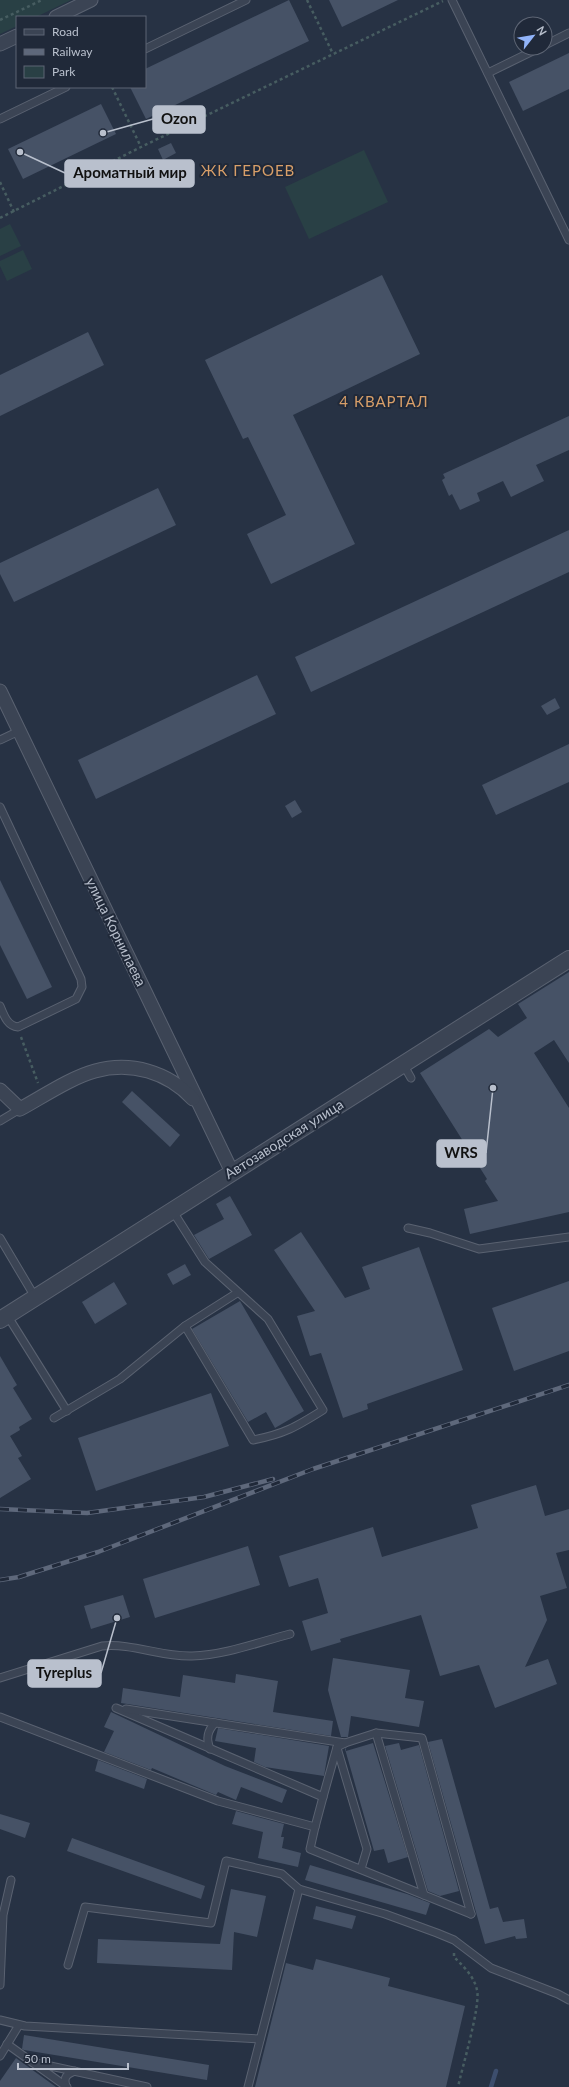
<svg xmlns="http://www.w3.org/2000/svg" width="569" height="2087" font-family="Lato,sans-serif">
<rect width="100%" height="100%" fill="#273244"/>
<g fill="#294045">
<polygon points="0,0 71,0 36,17 17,17 17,26 0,34"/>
<polygon points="364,150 388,202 309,239 285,187"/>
<polygon points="10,224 21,246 0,256 0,229"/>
<polygon points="23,250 32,269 7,281 0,266 0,261"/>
</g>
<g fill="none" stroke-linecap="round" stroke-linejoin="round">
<polyline stroke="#3d4e6d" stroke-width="4.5" points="491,2087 496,2071"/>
</g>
<g fill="#465266">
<polygon points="289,0 309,41 146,119 130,87 145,87 145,69"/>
<polygon points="329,0 398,0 342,27"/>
<polygon points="569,53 569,89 523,111 509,82"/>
<polygon points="101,104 116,134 23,179 8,149"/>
<polygon points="171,143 176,153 163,160 158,149"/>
<polygon points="382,275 420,354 293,415 355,544 271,584 247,534 286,515 248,437 243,439 205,360"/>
<polygon points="88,332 104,365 0,416 0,375"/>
<polygon points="569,416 569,450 536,465 544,481 511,497 503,481 477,493 480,501 460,510 452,494 449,496 442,480 445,478 443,474"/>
<polygon points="158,488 176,525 14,602 0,574 0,563"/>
<polygon points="569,530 569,572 311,692 295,657"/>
<polygon points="257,675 276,714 96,799 78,760"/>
<polygon points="555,698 560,708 547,715 541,706"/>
<polygon points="569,744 569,782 496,815 482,785"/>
<polygon points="295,800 302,812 292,818 285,806"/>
<polygon points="0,880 52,987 27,999 0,945"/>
<polygon points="569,972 569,1063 554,1040 534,1053 569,1108 569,1212 470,1234 464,1209 498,1201 485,1181 487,1179 420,1073 489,1029 498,1037 527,1018 518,1004"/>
<polygon points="132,1091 180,1135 170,1147 122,1102"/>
<polygon points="230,1196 252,1235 209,1259 194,1235 224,1219 216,1204"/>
<polygon points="301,1232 345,1298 370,1289 362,1267 419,1247 463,1370 367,1404 368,1409 343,1418 321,1353 310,1356 297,1316 315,1311 274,1250"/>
<polygon points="185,1264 191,1275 173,1285 167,1274"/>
<polygon points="569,1281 569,1351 514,1371 492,1308"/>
<polygon points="114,1282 127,1304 95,1324 82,1302"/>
<polygon points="240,1301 304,1411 275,1428 266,1412 248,1422 192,1329"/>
<polygon points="0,1356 17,1385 13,1388 32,1419 19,1427 20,1430 10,1436 22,1456 18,1458 31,1479 0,1498"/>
<polygon points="211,1393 229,1446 96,1491 78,1438"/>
<polygon points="536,1485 545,1516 569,1509 569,1550 556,1553 567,1588 540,1596 547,1620 525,1667 548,1659 557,1684 495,1708 479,1665 440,1676 421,1615 340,1639 341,1642 311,1651 302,1621 328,1613 318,1578 289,1587 279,1556 373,1527 382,1557 478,1528 471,1505"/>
<polygon points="248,1546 260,1585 155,1618 143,1579"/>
<polygon points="123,1595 130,1617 91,1629 84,1606"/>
<polygon points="333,1658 410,1670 405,1698 424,1701 419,1727 351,1716 348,1737 341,1737 328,1690"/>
<polygon points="236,1674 278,1681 273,1712 333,1721 331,1736 121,1703 123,1688 180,1697 183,1675 235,1683"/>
<polygon points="111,1712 225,1766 287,1790 282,1803 241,1787 236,1800 218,1792 216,1795 152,1768 151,1770 104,1752 114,1731 104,1727"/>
<polygon points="218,1728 329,1746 324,1776 265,1767 254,1762 256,1748 215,1741"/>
<polygon points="442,1739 490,1909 498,1907 503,1922 524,1919 527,1938 516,1939 515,1936 485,1944 428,1742"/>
<polygon points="373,1743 408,1857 388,1863 384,1849 374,1851 345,1749 346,1748 346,1751"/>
<polygon points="399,1743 401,1750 419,1745 459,1891 440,1896 428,1891 385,1746"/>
<polygon points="98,1760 147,1779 144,1789 95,1771"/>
<polygon points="236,1811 284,1824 281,1837 284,1837 282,1848 301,1853 298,1867 258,1858 263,1832 232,1824"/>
<polygon points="0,1814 30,1823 25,1838 0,1829"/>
<polygon points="72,1838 205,1886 201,1899 67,1851"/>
<polygon points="310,1865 407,1894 430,1903 426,1915 305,1880"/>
<polygon points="231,1889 266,1896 257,1937 234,1932 232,1970 97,1963 98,1939 220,1944"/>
<polygon points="316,1906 356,1916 352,1929 313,1919"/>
<polygon points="316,1959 390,1978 388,1986 465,2006 446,2087 255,2087 286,1963 313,1970"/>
<polygon points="24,2035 209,2065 207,2080 24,2050 22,2049"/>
<polygon points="16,2058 56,2087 0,2087 0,2081"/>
</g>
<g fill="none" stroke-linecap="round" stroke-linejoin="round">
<g stroke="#5a6271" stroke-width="9">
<g id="service">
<polyline points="452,0 569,240"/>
<polyline points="545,45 569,33"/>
<polyline points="145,49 246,0"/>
<polyline points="488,73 539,48"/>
<polyline points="0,119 66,87"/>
<polyline points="0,740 19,731"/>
<path d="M0,807l81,172 1,8 -6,12 -58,28c-11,-1 -14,-12 -18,-21"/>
<polyline points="403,1064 411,1078"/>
<polyline points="0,1121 20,1109"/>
<path d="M172,1210l33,52 63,57 55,91c-27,17 -39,24 -70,30l-68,-114"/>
<polyline points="408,1228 430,1233 479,1249 569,1237"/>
<polyline points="0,1238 35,1297"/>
<polyline points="7,1315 67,1411"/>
<polyline points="54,1418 120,1379 185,1326 237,1293"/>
<path d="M0,1678l102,-32c31,-3 59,11 90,10 33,-1 67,-14 98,-22"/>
<polyline points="116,1708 323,1797 315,1827"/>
<polyline points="126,1709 345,1743"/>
<polyline points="0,1717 218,1801 315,1827 310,1849 471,1914"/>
<polyline points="376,1733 424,1895"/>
<polyline points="337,1748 367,1849 361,1869"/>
<path d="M210,1749c-4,-10 -3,-18 5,-26"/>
<polyline points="323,1797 337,1747 345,1743 376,1733 422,1738 471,1914"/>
<polyline points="68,1965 85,1907 211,1923 226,1861 282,1874 299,1889 385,1914 437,1933 454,1940 491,1968 558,1994 569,2000"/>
<polyline points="0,1985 3,1915 11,1880"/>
<polyline points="0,2020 25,2026 260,2039"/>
<polyline points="7,2044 32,2062"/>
<polyline points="0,2056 19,2025"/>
<path d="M66,2086c-3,-9 1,-12 9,-15"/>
<polyline points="67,2087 32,2062 147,2087"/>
<polyline points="248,2087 299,1889"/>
</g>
</g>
<g stroke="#5a6271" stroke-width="15">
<g id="minor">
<polyline points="56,17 91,0"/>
<polyline points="0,44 17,36"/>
<polyline points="0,691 232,1172"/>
<path d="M0,1090l20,19c22,-12 52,-32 75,-38 36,-10 73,1 98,28"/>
</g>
</g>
<g stroke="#5a6271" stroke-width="18">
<polyline id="tertiary" points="0,1320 569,959"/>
</g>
<g stroke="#475d61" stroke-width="2.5" stroke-dasharray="3 3" stroke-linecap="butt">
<polyline points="307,0 333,54"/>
<polyline points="0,20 42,0"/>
<polyline points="112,87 141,147"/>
<polyline points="0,182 14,212"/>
<polyline points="0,218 141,147 443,1"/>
<polyline points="21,1037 38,1083"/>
<path d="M454,1953v4c9,9 20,19 23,33 4,15 -15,78 -19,97"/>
</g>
<use href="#service" stroke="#3b4454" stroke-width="7"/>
<use href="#minor" stroke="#3b4454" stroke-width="13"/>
<use href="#tertiary" stroke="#3b4454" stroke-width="16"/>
<g stroke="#5e687b" stroke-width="4.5">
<g id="rail">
<polyline points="0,1509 87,1513 204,1497 273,1479"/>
<polyline points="0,1580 19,1577 98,1552 313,1469 569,1385"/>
</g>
</g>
<use href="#rail" stroke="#202939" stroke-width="3" stroke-dasharray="9" stroke-linecap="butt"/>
</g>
<g text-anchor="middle" stroke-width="4" stroke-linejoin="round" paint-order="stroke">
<g font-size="14" fill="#b9c0cd" stroke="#202939">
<text transform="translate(116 932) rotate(64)" y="5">улица Корнилаева</text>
<text transform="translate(284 1139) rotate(-32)" y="5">Автозаводская улица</text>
</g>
<g font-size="15" letter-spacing="1" fill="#d89f69" stroke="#202939">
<text x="248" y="176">ЖК ГЕРОЕВ</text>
<text x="384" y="407">4 КВАРТАЛ</text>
</g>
</g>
<path fill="none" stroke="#b9c0cd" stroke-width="1.5" d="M103 133L153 119M20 152L65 173M493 1088L486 1153M117 1618L101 1673"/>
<g fill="#b9c0cd" stroke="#202939" stroke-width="1.5">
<circle cx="103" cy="133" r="4"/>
<circle cx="20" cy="152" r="4"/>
<circle cx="493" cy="1088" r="4"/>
<circle cx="117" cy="1618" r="4"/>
</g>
<g fill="#b9c0cd" stroke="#b9c0cd" stroke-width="1.5">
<rect x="153" y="106" width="52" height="27" rx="4"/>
<rect x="65" y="160" width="129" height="27" rx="4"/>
<rect x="437" y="1140" width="49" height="27" rx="4"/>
<rect x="28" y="1660" width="73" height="27" rx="4"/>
</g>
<g font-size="15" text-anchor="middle" font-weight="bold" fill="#111">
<text x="179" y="124">Ozon</text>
<text x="130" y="178">Ароматный мир</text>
<text x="461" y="1158">WRS</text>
<text x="64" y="1678">Tyreplus</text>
</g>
<rect x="16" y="16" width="130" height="72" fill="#202939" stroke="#5d6574"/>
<rect x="24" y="29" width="20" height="6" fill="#3b4454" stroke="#5d6574"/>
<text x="52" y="36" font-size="12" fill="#b9c0cd">Road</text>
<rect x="24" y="49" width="20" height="6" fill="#5e687b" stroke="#5d6574"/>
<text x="52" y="56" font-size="12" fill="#b9c0cd">Railway</text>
<rect x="24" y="66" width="20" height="12" fill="#294045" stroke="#5d6574"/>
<text x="52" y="76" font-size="12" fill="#b9c0cd">Park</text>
<g transform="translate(533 36) rotate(59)"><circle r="19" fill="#202939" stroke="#5d6574"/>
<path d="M0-3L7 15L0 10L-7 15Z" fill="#91b4fa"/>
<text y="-6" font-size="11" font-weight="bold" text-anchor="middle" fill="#b9c0cd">N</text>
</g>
<path d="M18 2063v6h110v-6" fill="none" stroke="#b9c0cd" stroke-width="2"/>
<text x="24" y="2063" font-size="12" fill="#b9c0cd" stroke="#202939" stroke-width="3" paint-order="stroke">50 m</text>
</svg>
